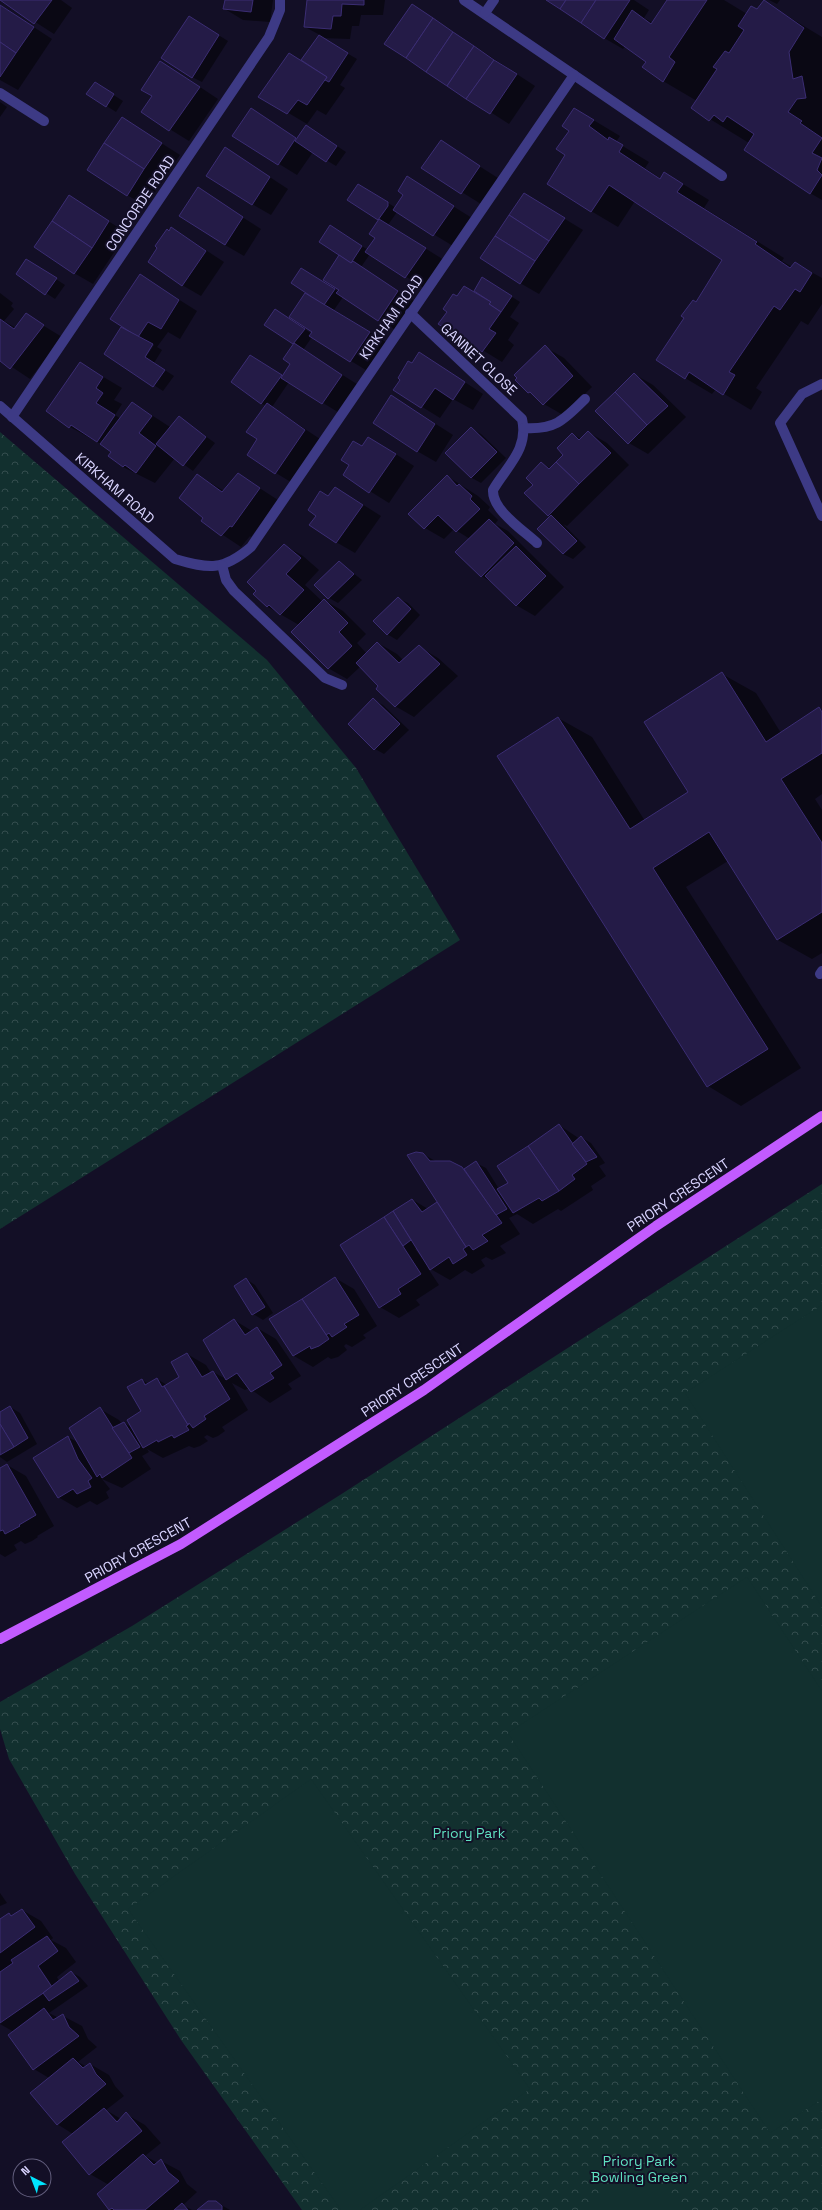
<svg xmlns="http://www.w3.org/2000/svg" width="822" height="2210" font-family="'Space Grotesk',sans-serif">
<defs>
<pattern id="park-crowns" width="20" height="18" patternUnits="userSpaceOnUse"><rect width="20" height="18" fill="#12302f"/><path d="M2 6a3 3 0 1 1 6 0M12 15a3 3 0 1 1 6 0" fill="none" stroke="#344d4e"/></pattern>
</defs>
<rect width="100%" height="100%" fill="#130f26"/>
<g fill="url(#park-crowns)">
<polygon points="0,432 267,660 356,768 460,940 0,1229"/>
<polygon points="822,1184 822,2210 302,2210 181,2040 75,1874 9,1759 0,1729 0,1702 132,1626 340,1495"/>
</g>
<g fill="#12302f">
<polygon points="822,1305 822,1607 685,1393"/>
<polygon points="747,1577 822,1691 822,2099 770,2133 508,1733"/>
<polygon points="311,1779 530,2089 360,2210 341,2210 128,1909"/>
<polygon points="637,2159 687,2210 584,2210"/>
</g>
<g fill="#0007" fill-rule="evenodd">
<polygon points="1,0 61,0 72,8 54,34"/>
<polygon points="226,0 273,0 270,22 243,20 225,9"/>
<polygon points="308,0 385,0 383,15 361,15 359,26 352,26 350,39 321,38 357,59 340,85 345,88 326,115 317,110 307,124 260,96 301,61 320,35 305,27"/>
<polygon points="548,0 634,0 649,10 644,18 653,23 668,0 724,0 747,14 757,11 764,2 822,37 822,200 810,193 749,143 692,108 697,101 663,81 647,61 625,46 623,49 604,38"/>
<polygon points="769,0 780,0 777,4"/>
<polygon points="0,5 52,39 18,90 0,80"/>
<polygon points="412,5 535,86 509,124 385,44"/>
<polygon points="199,23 228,41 202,82 192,77"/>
<polygon points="179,73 218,99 189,141 142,112"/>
<polygon points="104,89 123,101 116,112 88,94"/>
<polygon points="0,102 7,107 0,117"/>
<polygon points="575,109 620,136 616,142 649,162 645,168 661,179 665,173 709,200 704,208 784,258 782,261 792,267 795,263 822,278 822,304 808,325 801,321 756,388 762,392 751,410 716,389 712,394 685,378 696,303 723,259 635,201 618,227 591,211 566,155"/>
<polygon points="251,110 298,139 316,132 346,152 336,166 313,152 297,175 234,136"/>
<polygon points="122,118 180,155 146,206 127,195"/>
<polygon points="441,142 498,178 481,204 423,168"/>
<polygon points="225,148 288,189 271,215 252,204"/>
<polygon points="408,178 472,218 453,246 397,212 388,225 444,260 424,288 370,254 361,267 416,302 397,331 343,297 334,310 389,344 369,372 312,337 303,350 360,386 341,414 289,382 272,407 323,441 294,484 276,473 266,406 261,403 259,362 283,376 292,363 295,344 265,324 285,316 312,334 313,332 291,317 307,292 311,275 339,292 340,232 368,250 376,237 379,220 349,199 368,190 396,208 405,194"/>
<polygon points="198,189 261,229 244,256 225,245"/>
<polygon points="524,194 583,230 539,294 520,283"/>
<polygon points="88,208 127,233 93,284 74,273"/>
<polygon points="172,228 224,262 201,296 182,285 169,232"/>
<polygon points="36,266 65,285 55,299 17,274"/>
<path d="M140,275l57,36 -17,28 -12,-7 -11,15 5,3 -8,13 20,13 -11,15 -57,-37 16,-26 9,4 -20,-14zM151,345h3l-11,16 -2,-1z"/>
<polygon points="492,284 520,302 510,317 519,323 508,340 514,345 502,362 440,324 458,297 486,300"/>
<polygon points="0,293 13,303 11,306 14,309 4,321 16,328 26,315 62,337 30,379 0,359"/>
<polygon points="545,347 564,358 592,387 563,415 544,404 517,380"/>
<polygon points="420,353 483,394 473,410 453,399 440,418 395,390"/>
<polygon points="80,363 122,388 114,400 122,404 115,415 121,419 133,403 170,427 179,417 215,443 193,471 175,458 155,483 123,467 110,456 112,452 101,444 70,427 48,410"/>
<polygon points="634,374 653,385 686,417 648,454 629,443"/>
<polygon points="392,396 453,435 436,462 417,451"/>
<polygon points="472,429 481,434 506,458 481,483 472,478 446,453"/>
<polygon points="588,432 607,443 629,465 567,526 563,524 586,547 573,559 563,554 551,517 548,515 534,485 542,463 551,469 565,455 572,434 581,439"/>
<polygon points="362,447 388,449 414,466 389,503 344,475"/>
<polygon points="238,474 278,500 251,537 250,536 241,547 202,521 205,518 197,475 224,491"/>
<polygon points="447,476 478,496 490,507 488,510 498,520 495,524 508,531 564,587 535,616 516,605 495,584 481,576 470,539 454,529 444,539 425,528"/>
<polygon points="329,497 354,499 381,516 355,553 336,542"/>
<polygon points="284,545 303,556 319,570 305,585 323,602 324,600 343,611 366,634 357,643 367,654 378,643 397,654 404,661 419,647 438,658 458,676 414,717 395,706 380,686 360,667 347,679 328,668 299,625 268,607 255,594"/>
<polygon points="339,562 362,580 338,603 329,598"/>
<polygon points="398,598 408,603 420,615 397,640 387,634"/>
<polygon points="722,674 756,693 781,733 819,708 822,710 822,794 815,799 822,810 822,953 812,959 778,940 728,861 686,887 801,1068 741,1106 708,1086 558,718 592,737 645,821 690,792"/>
<polygon points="373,700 383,705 409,730 384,754 375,749"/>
<path d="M559,1125l21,14 2,-1 9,5 14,20 -6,3 7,10 -15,10 2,4 -32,21 -3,-2 -25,15 -16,-10 -8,4 11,16 -20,12 6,7 -14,7 -6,-3 -5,3 4,6 -13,8 -7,-4 -15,10 -23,-13 12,18 -23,15 4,5 -21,13 -19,-11 -39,-61 72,-46 15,9 10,-7 -15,-48 14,8h13l15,8 11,-7 10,5 13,21 11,-5 -12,-18zM417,1248l6,9 -1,1 -7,-9z"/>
<polygon points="335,1278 354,1289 377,1326 363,1335 366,1338 352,1347 346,1344 344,1346 347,1350 338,1357 331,1359 328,1357 313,1367 294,1356 270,1320"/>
<polygon points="246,1279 255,1285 273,1313 263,1320 253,1314 236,1286"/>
<polygon points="234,1320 252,1331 257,1328 276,1339 301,1376 288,1384 292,1389 270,1403 249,1388 245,1390 232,1383 248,1410 222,1427 225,1431 218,1436 213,1438 207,1435 204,1437 208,1441 200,1446 194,1448 189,1446 163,1458 147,1449 149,1452 142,1456 151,1469 122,1488 102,1479 110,1489 106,1492 109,1498 97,1505 90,1501 77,1508 58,1497 68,1437 79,1443 100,1409 119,1420 122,1424 124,1423 133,1428 142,1412 142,1380 149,1384 157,1379 167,1385 180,1377 187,1354 206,1365 211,1373 213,1372 226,1379"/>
<polygon points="10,1407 20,1413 37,1444 7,1462 0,1457 0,1412"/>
<polygon points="7,1465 26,1476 54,1526 37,1536 38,1537 32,1541 25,1544 21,1541 14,1545 17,1550 5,1557 0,1554 0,1469"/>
<polygon points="0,1893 7,1903 0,1906"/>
<polygon points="22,1910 41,1921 53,1938 51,1940 66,1948 76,1962 57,1977 59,1981 71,1972 80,1977 88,1986 49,2013 59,2018 63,2016 82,2026 88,2039 97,2047 78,2062 87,2067 90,2064 109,2075 115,2086 124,2096 106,2110 121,2119 126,2114 145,2125 161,2143 145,2156 158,2163 161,2161 180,2171 187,2184 197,2192 183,2205 192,2210 110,2210 98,2195 109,2185 90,2174 73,2134 57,2124 49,2078 34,2069 14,2032 0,2024 0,1919 2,1919 10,1914 13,1916"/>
<polygon points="216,2202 230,2210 199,2210"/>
</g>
<g fill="#241b47" stroke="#3b2d73">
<polygon points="0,0 52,0 34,24"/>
<polygon points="225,0 253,0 251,12 223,9"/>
<polygon points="307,0 364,0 364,5 342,4 341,16 333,16 331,29 304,27"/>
<polygon points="546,0 566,0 560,9"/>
<polygon points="566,0 596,0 581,23 560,9"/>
<polygon points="596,0 630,0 604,39 581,23"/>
<polygon points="667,0 707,0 669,57 675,62 663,82 642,67 646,62 614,39 632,10 651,24"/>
<polygon points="764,0 804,28 789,52 793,79 802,76 806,98 797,99 788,112 802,121 800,123 822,138 812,153 822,158 817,170 822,175 810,194 744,150 754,134 727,116 723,122 714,115 709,121 691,108 717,69 713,67 725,51 729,53 744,30 738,26 751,6 757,9"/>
<polygon points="412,4 433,18 406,58 384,44"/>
<polygon points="0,5 34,27 16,53 0,42"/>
<polygon points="189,16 219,35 192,78 161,58"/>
<polygon points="433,18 453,32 426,72 406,58"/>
<polygon points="453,32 474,46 447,86 426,72"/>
<polygon points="319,35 348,53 329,82 325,80 327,77 301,60"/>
<polygon points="0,42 16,53 0,77"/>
<polygon points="474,46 494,60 466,99 447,86"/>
<polygon points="289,53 327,77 307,105 298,100 287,114 258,97"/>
<polygon points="494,60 517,74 490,114 466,99"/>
<polygon points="160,61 200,87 169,131 141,112 152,96 141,90"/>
<polygon points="95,82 114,94 106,107 86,94"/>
<polygon points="251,108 296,138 278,165 232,136"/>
<polygon points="574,108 594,120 589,126 608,140 609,137 623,145 619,152 660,179 664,172 683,184 677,192 757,242 755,244 790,268 795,262 812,273 800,292 795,289 780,310 774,306 729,372 735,375 723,395 689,372 685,379 656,360 684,318 681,316 693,300 696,302 722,260 609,185 591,212 547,184 565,155 556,149 569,131 562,126"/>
<polygon points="122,117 162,143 144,169 104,143"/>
<polygon points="306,125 337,146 326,162 295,141"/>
<polygon points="441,140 480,166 461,194 421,168"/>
<polygon points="104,143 144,169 127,196 87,170"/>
<polygon points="225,147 270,177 252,205 206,176"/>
<polygon points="407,176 454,206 433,236 393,210 403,195 398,191"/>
<polygon points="358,184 388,202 388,206 378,220 347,200"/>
<polygon points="198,187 243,217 225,245 179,216"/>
<polygon points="524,193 565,218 549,241 509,215"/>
<polygon points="69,195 109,221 92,248 52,221"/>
<polygon points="509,215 549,241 535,261 495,236"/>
<polygon points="379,219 426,248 405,278 365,252 375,238 369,234"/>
<polygon points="52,221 92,248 74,274 34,247"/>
<polygon points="330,225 362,246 351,263 319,242"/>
<polygon points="171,227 206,251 182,286 148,262 157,248 155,246 167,229 169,231"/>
<polygon points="495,236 535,261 520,284 480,258"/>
<polygon points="339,255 351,263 353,261 398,291 378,321 336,293 339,290 323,280"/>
<polygon points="26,259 57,278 45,295 16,274"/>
<polygon points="301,268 335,289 324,305 291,283"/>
<polygon points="140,274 179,300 161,329 148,322 138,337 110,319"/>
<polygon points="482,277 512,296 501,312 489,304 491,302 474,291"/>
<polygon points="464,286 491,302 489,304 501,312 489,329 496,333 482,352 438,324 447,312 443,309 453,294 457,296"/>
<polygon points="305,293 370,332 350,362 309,336 312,332 289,317"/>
<polygon points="275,309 305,329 293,344 264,325"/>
<polygon points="26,313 44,325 10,369 0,361 0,319 14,329"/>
<polygon points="121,327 153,344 145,357 165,370 153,387 104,354"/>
<polygon points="294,343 342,375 322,404 281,378 290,364 283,359"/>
<polygon points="545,345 573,376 543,405 530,392 528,393 515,380 517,378 514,375"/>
<polygon points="419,352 465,382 453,400 435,388 421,408 393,390 400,380 398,378 408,361 412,363"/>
<polygon points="250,355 282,375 261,404 231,382"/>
<polygon points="80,362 103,377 96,388 103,393 96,403 115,415 97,442 71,425 69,428 46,411"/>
<polygon points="634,373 668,406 647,425 615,392"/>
<polygon points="615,392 647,425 628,444 595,411"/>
<polygon points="391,395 435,424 417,452 373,423"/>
<polygon points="132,402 152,416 139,433 156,446 136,473 125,465 123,467 108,456 111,452 100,444"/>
<polygon points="267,403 305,430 275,474 247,455 257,439 246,432"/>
<polygon points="179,416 206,437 183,466 156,444"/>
<polygon points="471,427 497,452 471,478 445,453"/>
<polygon points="588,431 611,453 579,484 556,462 563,455 557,448 572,433 579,440"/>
<polygon points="368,437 396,454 369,493 343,475 349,465 341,460 353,441 362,446"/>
<polygon points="541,462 549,469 556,462 579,484 548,516 524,493 533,485 526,478"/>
<polygon points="238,473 260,488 232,527 230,526 221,536 201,521 203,518 179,498 197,474 222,492"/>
<polygon points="447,475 457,486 459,484 472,496 470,499 480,509 456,532 438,515 424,529 408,514"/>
<polygon points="335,487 363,505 336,543 309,525 316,516 308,510 320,491 328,496"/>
<polygon points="551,515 577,541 563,554 537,529"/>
<polygon points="489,519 514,543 481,577 455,552"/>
<polygon points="284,544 301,558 286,574 304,590 280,615 269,605 267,607 253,594 256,591 247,582"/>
<polygon points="516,546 546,576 516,606 485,576"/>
<polygon points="339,561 354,574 328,599 314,585"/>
<polygon points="398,597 411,609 387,635 373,621"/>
<polygon points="324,599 348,623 339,632 352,646 328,669 291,632"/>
<polygon points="377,642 399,663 419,645 440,664 395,707 376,689 378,686 356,663"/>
<polygon points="722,672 766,742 819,707 822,712 822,753 781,779 822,843 822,912 777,940 709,832 653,868 768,1049 707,1087 497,756 558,717 630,829 688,792 644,722"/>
<polygon points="373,698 400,724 374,750 348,724"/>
<polygon points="559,1124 587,1164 572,1175 575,1179 559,1191 528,1146"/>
<polygon points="581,1136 597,1157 586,1162 572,1144"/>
<polygon points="528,1146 559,1191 542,1201 539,1198 513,1213 497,1189 508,1183 497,1166"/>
<polygon points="416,1152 423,1153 430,1161 450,1161 462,1167 502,1223 482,1235 488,1241 473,1250 469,1245 466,1247 407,1155"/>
<polygon points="476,1161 507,1209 496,1215 464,1169"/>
<polygon points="412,1199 422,1212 437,1202 466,1247 463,1249 467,1255 453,1264 449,1257 430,1270 393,1211"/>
<polygon points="393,1211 411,1240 403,1246 384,1217"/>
<polygon points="384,1217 421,1274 398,1289 401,1294 379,1308 340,1245"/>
<polygon points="335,1277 359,1315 344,1324 347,1327 332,1337 329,1333 326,1335 302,1299"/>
<polygon points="246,1278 265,1307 252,1315 234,1286"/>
<polygon points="302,1299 329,1339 319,1346 311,1349 310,1346 293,1356 269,1319"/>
<polygon points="234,1319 245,1335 257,1327 282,1365 270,1373 274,1378 251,1392 237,1373 226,1380 203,1340"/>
<polygon points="187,1353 202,1377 213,1371 230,1399 204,1416 206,1419 193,1428 189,1423 188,1425 164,1386 179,1377 171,1362"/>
<polygon points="157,1378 162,1387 164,1386 188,1425 186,1426 189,1430 174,1438 172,1435 158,1442 157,1440 143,1448 127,1420 141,1411 127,1387 142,1379 145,1385"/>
<polygon points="10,1406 28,1438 14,1447 0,1424 0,1412"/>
<polygon points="100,1407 132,1458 102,1478 100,1474 97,1477 69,1428"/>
<polygon points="124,1422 140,1447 129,1453 112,1428"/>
<polygon points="0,1424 14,1447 0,1455"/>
<polygon points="68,1436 78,1459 92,1478 88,1481 91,1487 77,1494 73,1489 58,1498 33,1458"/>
<polygon points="7,1464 36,1515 19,1525 20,1526 5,1534 3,1530 0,1531 0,1468"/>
<polygon points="22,1909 35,1927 0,1953 0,1919 9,1913 11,1916"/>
<polygon points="47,1936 58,1951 38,1966 52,1987 0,2023 0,1972 13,1963 11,1960"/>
<polygon points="71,1971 79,1981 49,2001 43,1993"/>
<polygon points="44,2008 53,2020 63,2014 69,2027 79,2036 33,2070 8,2035"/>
<polygon points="73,2058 83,2068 90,2063 96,2074 106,2084 57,2125 30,2093"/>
<polygon points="104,2108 117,2122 126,2112 142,2131 89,2175 62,2142"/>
<polygon points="143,2154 154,2165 161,2159 168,2172 179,2181 145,2210 114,2210 112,2208 109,2210 97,2194"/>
<polygon points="208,2201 216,2201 222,2206 222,2210 197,2210"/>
<polygon points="182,2203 188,2210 174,2210"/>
</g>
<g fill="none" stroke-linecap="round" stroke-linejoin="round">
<g stroke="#3d3a85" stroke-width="10">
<polyline points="464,0 722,176"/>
<polyline points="485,13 494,0"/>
<polyline points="0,93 44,121"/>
<path d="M410,313l112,106c7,30 -15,47 -29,71 -1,20 30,40 44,53"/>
<polyline points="822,384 802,394 780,423 822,516"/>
<path d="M0,406l175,153c34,10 48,12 76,-12l323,-472"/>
<polyline points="12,417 269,37 280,10 280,0"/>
<path d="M524,428c31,2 40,-8 61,-29"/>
<polyline points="222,565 226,580 234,591 325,678 342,685"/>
<polyline points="820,974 822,971"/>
</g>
<polyline stroke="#c25bff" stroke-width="10" points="0,1639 181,1544 424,1390 656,1226 822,1116"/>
</g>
<g text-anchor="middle" stroke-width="4" stroke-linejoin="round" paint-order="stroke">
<g font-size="14" fill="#d9d4ff" stroke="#130f26">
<text transform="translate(140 203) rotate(-56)" y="5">CONCORDE ROAD</text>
<text transform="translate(391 317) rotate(-55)" y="5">KIRKHAM ROAD</text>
<text transform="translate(479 359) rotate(43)" y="5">GANNET CLOSE</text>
<text transform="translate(115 488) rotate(41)" y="5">KIRKHAM ROAD</text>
<text transform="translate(678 1195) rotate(-34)" y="5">PRIORY CRESCENT</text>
<text transform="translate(412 1380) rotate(-34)" y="5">PRIORY CRESCENT</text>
<text transform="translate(138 1550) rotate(-29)" y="5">PRIORY CRESCENT</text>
</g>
<g font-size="14" fill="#5fe0c0" stroke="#130f26">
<text x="469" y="1838">Priory Park</text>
<text x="639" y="2166">Priory Park<tspan x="639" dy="16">Bowling Green</tspan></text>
</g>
</g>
<g transform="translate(32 2178) rotate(318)"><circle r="19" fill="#130f26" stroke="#625e7d"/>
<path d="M0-3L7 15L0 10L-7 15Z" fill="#00e5ff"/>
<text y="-6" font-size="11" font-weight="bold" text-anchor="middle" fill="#d9d4ff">N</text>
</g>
</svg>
